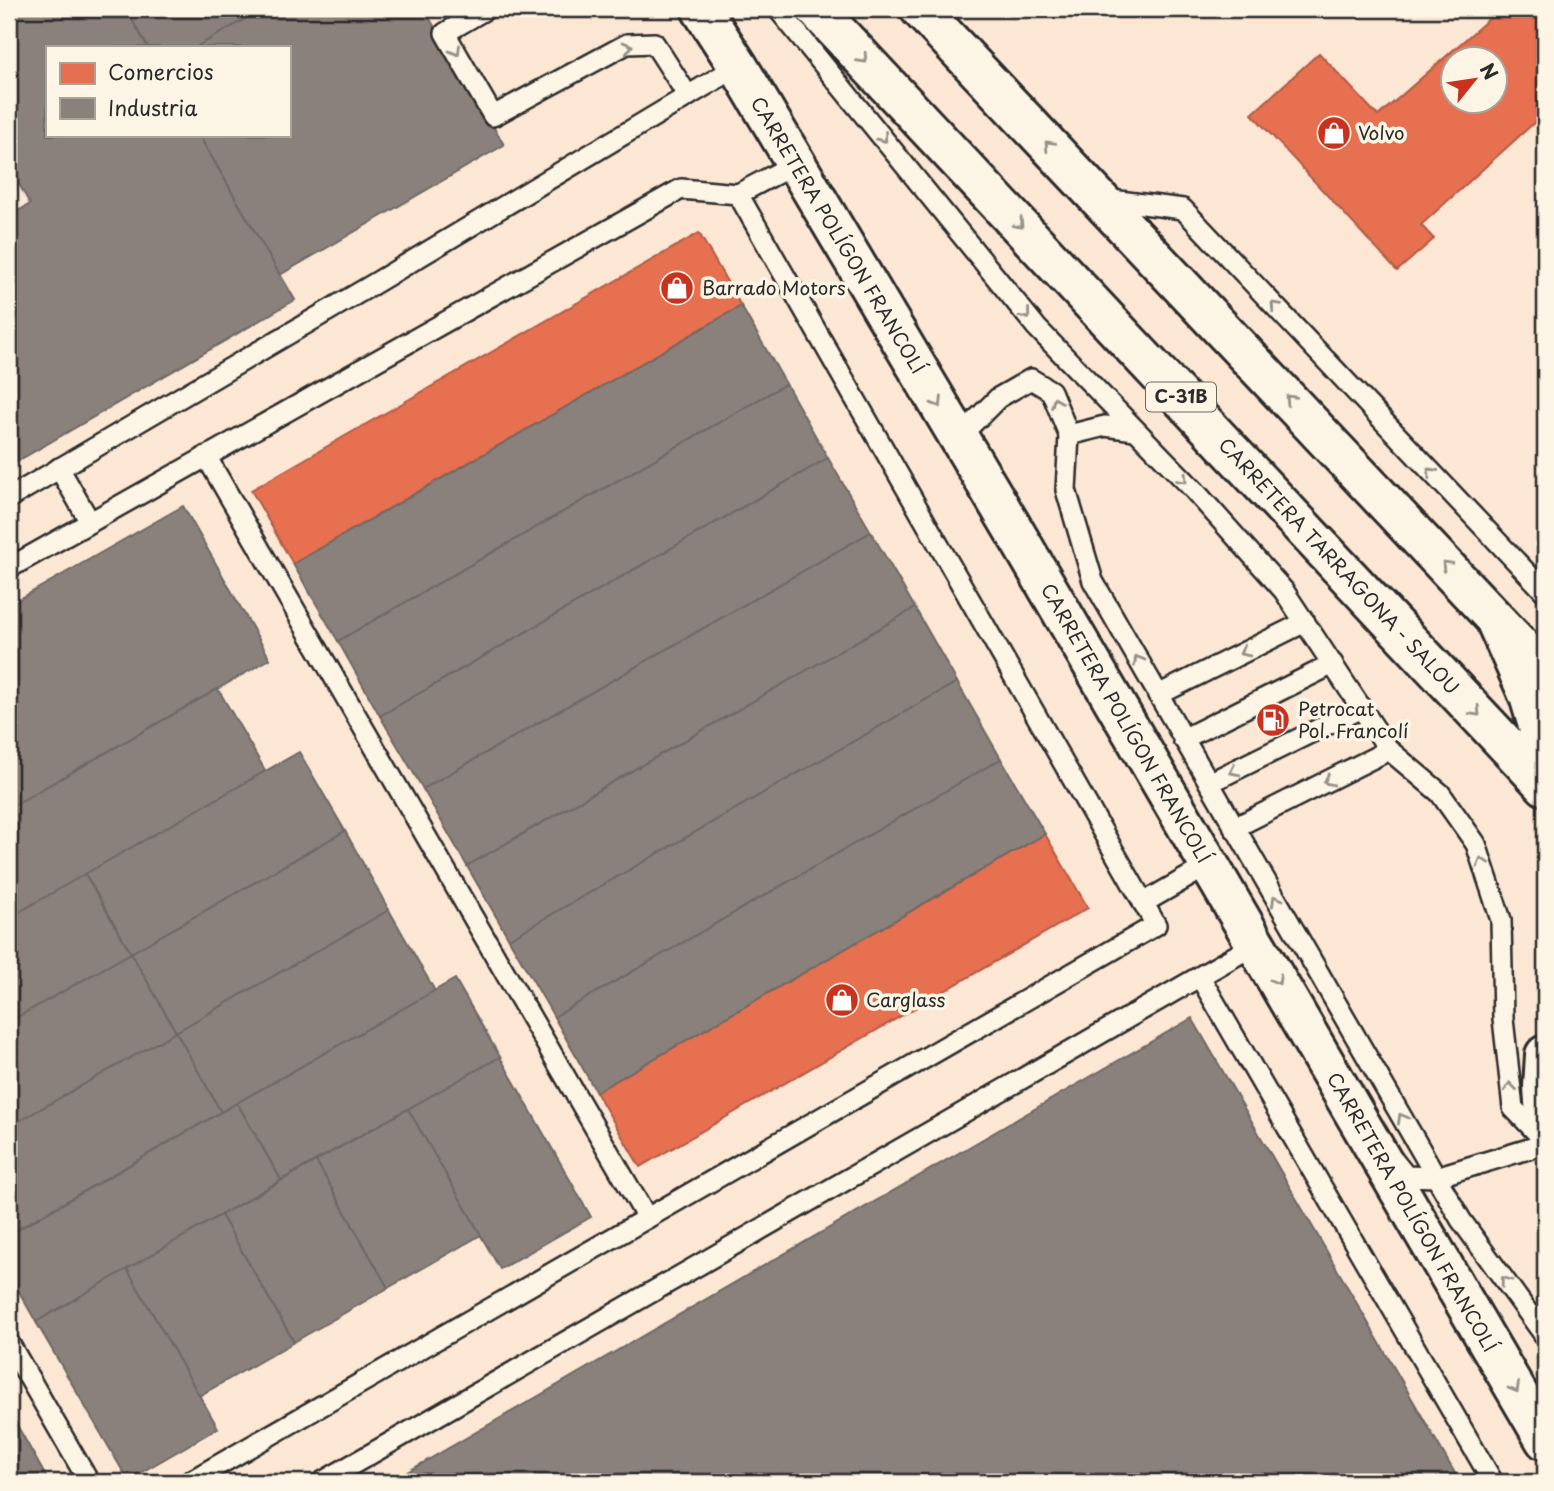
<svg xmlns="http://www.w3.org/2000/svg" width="1554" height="1491" font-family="'Playpen Sans',sans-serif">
<rect width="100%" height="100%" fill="#fcf5e5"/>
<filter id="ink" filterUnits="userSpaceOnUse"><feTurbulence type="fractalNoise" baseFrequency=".0143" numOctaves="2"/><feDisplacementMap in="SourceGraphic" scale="14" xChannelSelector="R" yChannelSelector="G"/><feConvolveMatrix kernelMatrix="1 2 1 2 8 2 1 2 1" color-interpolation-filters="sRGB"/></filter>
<g filter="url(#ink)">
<path fill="#fce7d4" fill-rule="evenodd" d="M9,9h1536v1473h-1536zM47,47h242v88h-242zM1452,60h42v42h-42z"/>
<g fill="#e76f51" stroke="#af5b46" stroke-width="2" fill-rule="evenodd">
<path d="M1500,9h45v104l-124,112 13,14 -37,32 -145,-157 67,-61 59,63zM1452,60h42v42h-42z"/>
<polygon points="699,233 741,306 293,564 251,490"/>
<polygon points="1045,834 1088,908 640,1167 596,1092"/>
</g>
<g fill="#8a817c" stroke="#6e6764" stroke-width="2">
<polygon points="9,9 126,9 148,47 47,47 47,135 199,135 295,300 9,466 9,216 30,204 9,166"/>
<polygon points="126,9 263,9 196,47 148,47"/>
<polygon points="263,9 424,9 504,145 280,275 199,135 289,135 289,47 196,47"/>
<polygon points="741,306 786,384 338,641 293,564"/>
<polygon points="786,384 828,458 380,716 338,641"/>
<polygon points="828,458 871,532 423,789 380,716"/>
<polygon points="183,506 270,659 9,808 9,605"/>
<polygon points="871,532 915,608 467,866 423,789"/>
<polygon points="915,608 957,682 509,939 467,866"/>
<polygon points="957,682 1001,759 554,1017 509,939"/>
<polygon points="218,689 266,772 9,918 9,808"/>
<polygon points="299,752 345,831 131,953 85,874"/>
<polygon points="1001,759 1045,834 596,1092 554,1017"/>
<polygon points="345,831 389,910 176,1032 131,953"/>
<polygon points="85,874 131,953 9,1022 9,918"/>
<polygon points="389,910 435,991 221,1112 176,1032"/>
<polygon points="131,953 176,1032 9,1127 9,1022"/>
<polygon points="455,979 500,1057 281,1180 237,1103"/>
<polygon points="1192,1018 1460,1482 390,1482"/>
<polygon points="176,1032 221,1112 11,1233 9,1229 9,1127"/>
<polygon points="500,1057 591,1217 500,1269 408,1109"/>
<polygon points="237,1103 281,1180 36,1322 9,1274 9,1235"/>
<polygon points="408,1109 481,1235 388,1288 316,1161"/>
<polygon points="316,1161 388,1288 294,1342 221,1215"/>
<polygon points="221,1215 294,1342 199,1396 127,1269"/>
<polygon points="127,1269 218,1428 128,1480 36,1322"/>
<polygon points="9,1411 49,1482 9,1482"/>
</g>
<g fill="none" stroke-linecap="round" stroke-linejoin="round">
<g stroke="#2b2b2b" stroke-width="24">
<g id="service">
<polyline points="486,9 445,33 493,116 627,44 654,43 688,96"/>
<polyline points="778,9 1037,328 1194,490 1284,591 1389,750 1440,793 1476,844 1501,920 1503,1019 1513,1108 1545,1141"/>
<polyline points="1103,199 1183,209 1545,592"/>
<polyline points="1069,435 1105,426 1135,430"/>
<polyline points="959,437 998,398 1031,379 1051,391 1069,435 1066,490 1093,581 1461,1220 1545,1336"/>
<polyline points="206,456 647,1218"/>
<polyline points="59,468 90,522"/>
<polyline points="9,498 372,285 738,66"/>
<polyline points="9,568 681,189 738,194 795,164"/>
<polyline points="1158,695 1305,622"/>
<polyline points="1183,739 1333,664"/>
<polyline points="1209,783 1361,708"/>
<polyline points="1234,828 1389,750"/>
<polyline points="1143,903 1209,865"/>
<polyline points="1200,977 1493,1482"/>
<polyline points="1394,1161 1406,1176 1436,1177 1545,1144"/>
<polyline points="9,1343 89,1482"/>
<polyline points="189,1482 1156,925 738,194"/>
<polyline points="322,1482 1256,944"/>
</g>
</g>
<g stroke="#2b2b2b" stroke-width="44">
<g id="minor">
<polyline points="701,9 738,66 1019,539 1545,1440"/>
<polyline points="1497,624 1529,696 1545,749"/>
<polyline points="1545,1055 1543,1087 1545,1116"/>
</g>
</g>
<g stroke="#2b2b2b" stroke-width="44">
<g id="primary">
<polyline points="816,9 1545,786"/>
<polyline points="920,9 1545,672"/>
</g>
</g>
<use href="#service" stroke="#fcf5e5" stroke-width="19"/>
<use href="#minor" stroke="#fcf5e5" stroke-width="38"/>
<use href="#primary" stroke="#fcf5e5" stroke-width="38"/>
</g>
<defs><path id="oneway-chevron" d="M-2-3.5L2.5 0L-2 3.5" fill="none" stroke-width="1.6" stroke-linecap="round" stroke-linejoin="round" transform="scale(1.75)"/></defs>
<g stroke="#949088">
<use href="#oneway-chevron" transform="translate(628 47) rotate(-15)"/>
<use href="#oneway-chevron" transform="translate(456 51) rotate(60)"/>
<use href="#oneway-chevron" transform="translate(863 59) rotate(47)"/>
<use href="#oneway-chevron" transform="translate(883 138) rotate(51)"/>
<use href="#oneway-chevron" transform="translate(1049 145) rotate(-133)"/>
<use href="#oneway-chevron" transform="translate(1019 224) rotate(47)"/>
<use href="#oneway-chevron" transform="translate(1275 306) rotate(-133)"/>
<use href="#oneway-chevron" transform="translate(1026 315) rotate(51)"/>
<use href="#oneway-chevron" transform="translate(1290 399) rotate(-133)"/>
<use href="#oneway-chevron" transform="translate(1056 402) rotate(-112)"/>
<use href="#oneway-chevron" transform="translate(938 403) rotate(59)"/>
<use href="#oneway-chevron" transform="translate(1431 472) rotate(-133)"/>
<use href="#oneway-chevron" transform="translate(1183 479) rotate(46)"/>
<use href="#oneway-chevron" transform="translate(1446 565) rotate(-133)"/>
<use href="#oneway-chevron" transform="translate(1244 652) rotate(154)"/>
<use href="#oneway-chevron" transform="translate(1138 660) rotate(-120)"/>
<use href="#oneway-chevron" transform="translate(1476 712) rotate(47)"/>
<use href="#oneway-chevron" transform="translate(1234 771) rotate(154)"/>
<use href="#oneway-chevron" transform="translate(1328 781) rotate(153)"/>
<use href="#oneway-chevron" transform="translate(1482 862) rotate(-108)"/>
<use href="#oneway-chevron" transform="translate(1276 900) rotate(-120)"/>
<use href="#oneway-chevron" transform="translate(1277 980) rotate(60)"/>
<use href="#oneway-chevron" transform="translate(1510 1087) rotate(-96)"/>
<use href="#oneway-chevron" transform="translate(1402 1118) rotate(-120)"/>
<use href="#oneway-chevron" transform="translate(1505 1281) rotate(-126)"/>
<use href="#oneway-chevron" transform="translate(1515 1388) rotate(60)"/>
</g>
</g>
<defs>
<g id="shop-disc" transform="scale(1.75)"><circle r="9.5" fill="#c8321e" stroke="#fcf5e5"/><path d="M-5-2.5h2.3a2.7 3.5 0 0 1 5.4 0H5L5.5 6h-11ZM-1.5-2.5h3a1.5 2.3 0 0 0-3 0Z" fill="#fff"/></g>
<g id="fuel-disc" transform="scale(1.75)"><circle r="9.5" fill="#c8321e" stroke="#fcf5e5"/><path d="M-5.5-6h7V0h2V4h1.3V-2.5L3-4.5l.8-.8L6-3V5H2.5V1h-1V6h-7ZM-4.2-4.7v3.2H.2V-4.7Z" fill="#fff"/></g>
</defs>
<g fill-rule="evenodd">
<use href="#shop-disc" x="1334" y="133"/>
<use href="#shop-disc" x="677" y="288"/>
<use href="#fuel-disc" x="1273" y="720"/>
<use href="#shop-disc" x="842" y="1000"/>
</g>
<g text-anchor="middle" stroke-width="7" stroke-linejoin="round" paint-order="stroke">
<rect fill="#fcf5e5" stroke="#6a6863" stroke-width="2" x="1146" y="382.5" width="70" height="29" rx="5"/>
<g font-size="18" font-weight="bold" fill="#2b2b2b">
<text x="1181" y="403">C-31B</text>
</g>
<g font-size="19" fill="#2b2b2b" stroke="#fcf5e5" text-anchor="start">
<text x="1358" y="140">Volvo</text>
<text x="702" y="295">Barrado Motors</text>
<text x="1298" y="716">Petrocat<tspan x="1298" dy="22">Pol. Francolí</tspan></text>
<text x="866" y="1007">Carglass</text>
</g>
<g font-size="19" fill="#2b2b2b" stroke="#fcf5e5">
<text transform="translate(838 235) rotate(59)" y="7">CARRETERA POLÍGON FRANCOLÍ</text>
<text transform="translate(1339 566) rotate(47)" y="7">CARRETERA TARRAGONA - SALOU</text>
<text transform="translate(1126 723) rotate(60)" y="7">CARRETERA POLÍGON FRANCOLÍ</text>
<text transform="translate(1412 1212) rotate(60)" y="7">CARRETERA POLÍGON FRANCOLÍ</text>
</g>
</g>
<rect width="1554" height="1491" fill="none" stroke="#fcf5e5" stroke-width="35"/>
<rect x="18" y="18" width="1519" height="1456" fill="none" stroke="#2b2b2b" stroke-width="2.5" filter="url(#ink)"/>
<rect x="46" y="46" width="245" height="91" fill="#fcf5e5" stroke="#a8a49b" stroke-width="2"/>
<rect x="60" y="63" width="35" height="21" fill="#e76f51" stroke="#a8a49b" stroke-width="2"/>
<text x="108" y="80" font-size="21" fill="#2b2b2b">Comercios</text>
<rect x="60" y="98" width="35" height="21" fill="#8a817c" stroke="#a8a49b" stroke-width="2"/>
<text x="108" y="116" font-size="21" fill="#2b2b2b">Industria</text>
<g transform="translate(1474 80) rotate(60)"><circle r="33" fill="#fcf5e5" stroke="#a8a49b" stroke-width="2"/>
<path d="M0-5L12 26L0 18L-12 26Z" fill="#c8321e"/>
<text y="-10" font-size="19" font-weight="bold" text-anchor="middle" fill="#2b2b2b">N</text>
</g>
</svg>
